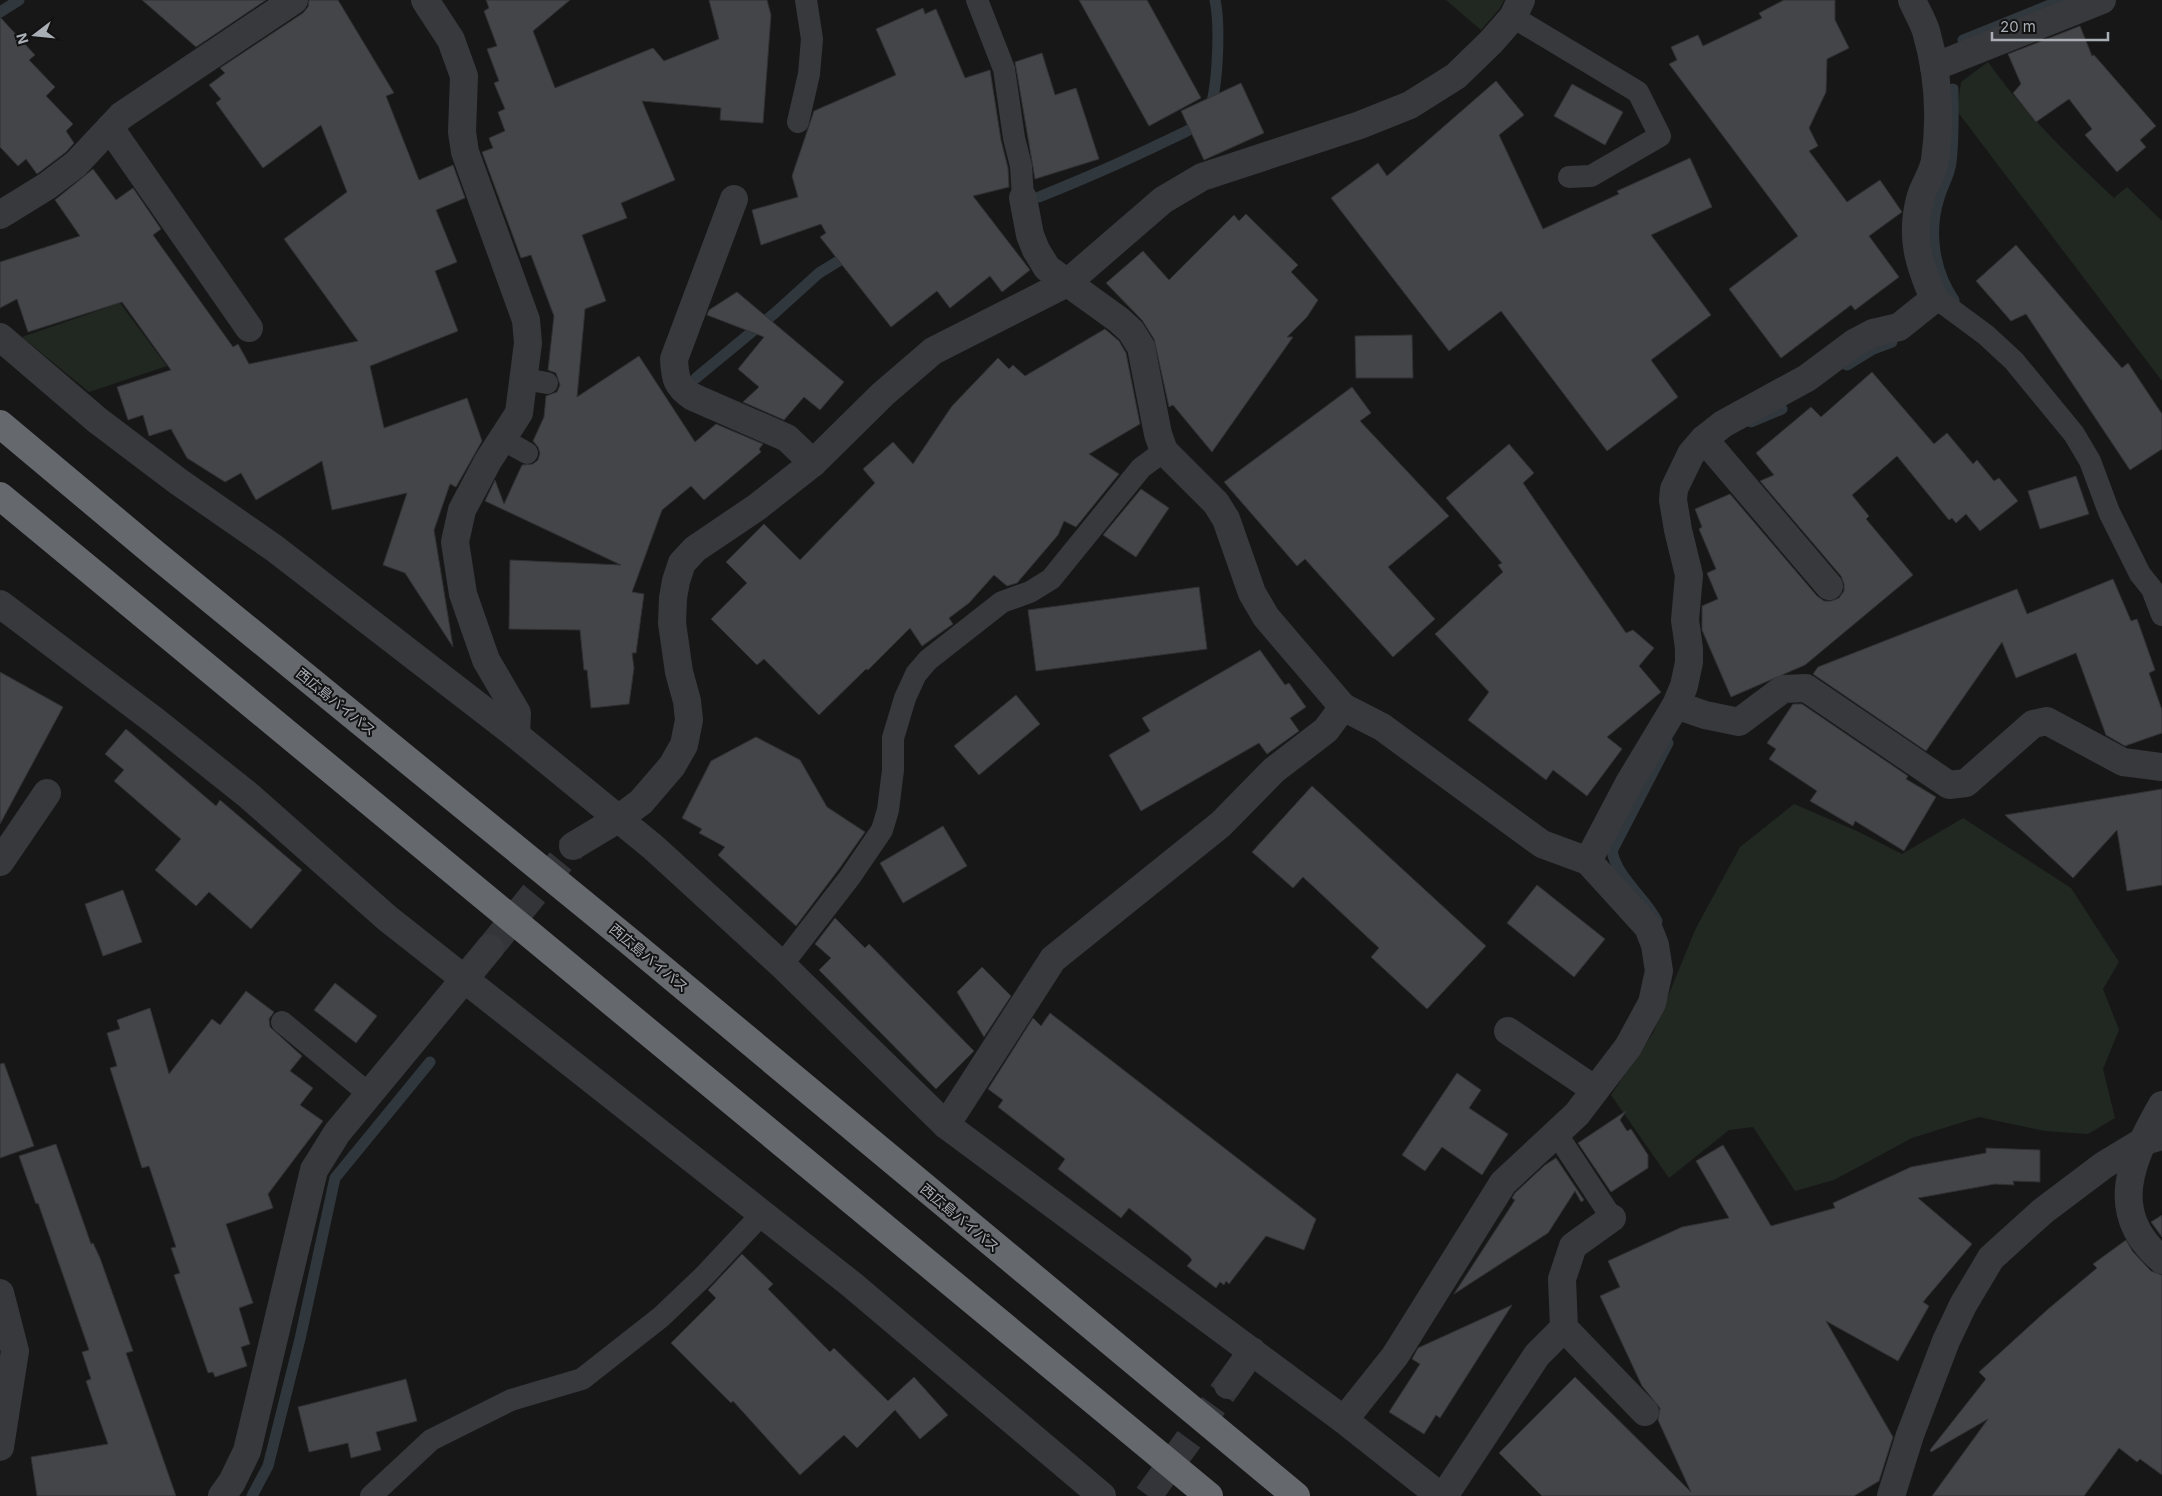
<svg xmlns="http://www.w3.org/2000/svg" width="2162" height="1496" font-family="Inter,'Noto Sans JP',sans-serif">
<rect width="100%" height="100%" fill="#171718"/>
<g fill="#212821">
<polygon points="1446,0 1504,0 1500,8 1481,30"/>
<path d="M1988,62c36,51 80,93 126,136l13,-11 35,34v160l-205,-270 4,-29z"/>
<polygon points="120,303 167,366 89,392 22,337"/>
<polygon points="1794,804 1859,832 1902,854 1963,818 2071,888 2119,962 2103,989 2119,1030 2103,1069 2115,1118 2088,1134 2045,1131 1979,1117 1912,1138 1834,1180 1795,1191 1753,1127 1729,1130 1669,1178 1611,1095 1653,1033 1696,928 1740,847"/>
</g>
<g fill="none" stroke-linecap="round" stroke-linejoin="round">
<g stroke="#30383d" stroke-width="11">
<polyline points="0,12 19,0"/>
<polyline points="1963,40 2062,0"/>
<path d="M1039,197c42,-17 84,-35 125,-55 13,-7 33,-13 42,-26 13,-19 14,-93 9,-116"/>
<path d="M1951,303l3,-3c-20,-29 -26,-68 -15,-102 3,-11 11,-24 12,-36 3,-24 2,-48 2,-73"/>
<polyline points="1847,365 1873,349 1892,342"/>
<polyline points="696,378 776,312 819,273 850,254"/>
<polyline points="1751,422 1782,409"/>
<path d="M1657,921c-12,-24 -40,-43 -45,-70l56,-108"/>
<polyline points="252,1496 268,1466 300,1339 335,1178 430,1062"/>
</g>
</g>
<g fill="#444548" stroke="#313134">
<polygon points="142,0 266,0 196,47"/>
<polygon points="309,0 338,0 394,93 386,96 419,180 453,165 465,198 436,210 457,262 435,271 458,331 370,366 384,428 467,398 482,441 456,487 450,484 434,530 453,647 405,573 383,565 407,493 332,510 322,461 256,500 241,473 225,482 187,458 171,429 149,436 143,415 128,420 117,387 171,370 122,302 28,332 17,299 0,308 0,262 80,236 55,200 93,169 116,200 133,188 161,229 153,235 233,347 238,344 249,364 358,341 284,239 347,192 321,125 263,168 216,103 221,99 209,85 225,73 220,68 303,13 308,7"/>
<polygon points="486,0 570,0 533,31 555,88 653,48 664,61 719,39 709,0 767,0 771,15 763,123 720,120 721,108 642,101 675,180 621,203 627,218 582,235 606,301 585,309 577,397 639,356 695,442 716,424 763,444 759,449 761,452 704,500 691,486 662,510 632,592 644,594 636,653 632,653 634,668 629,704 591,708 587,670 584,670 580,630 509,629 510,560 621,565 485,501 495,480 504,504 522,465 533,464 538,460 540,453 538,447 533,441 544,417 546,396 557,392 560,385 556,373 548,370 554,316 531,255 521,258 482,152 493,148 489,138 505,131 498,112 505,109 494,83 499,81 487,49 497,46 484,11 489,8"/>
<polygon points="1079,0 1147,0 1201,98 1149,126"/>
<polygon points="1784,0 1835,0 1835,20 1849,48 1827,59 1826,92 1809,128 1818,146 1809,151 1847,202 1880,180 1902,212 1869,236 1899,277 1855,310 1851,305 1781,358 1729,289 1798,236 1669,64 1677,60 1671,47 1698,35 1703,46 1762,18 1759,13"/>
<polygon points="923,8 925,14 936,9 965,78 990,70 1001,140 1008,168 1009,187 973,196 1030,270 1002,292 990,276 950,308 937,291 891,327 820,237 826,233 821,224 761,245 752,210 798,197 792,176 814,111 896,75 876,29"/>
<polygon points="0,17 35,55 29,60 55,87 46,96 73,124 66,131 74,143 66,152 37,174 26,159 18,166 0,147"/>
<polygon points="2080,26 2092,56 2094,55 2156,126 2140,140 2146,147 2117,172 2085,135 2092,129 2069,99 2036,122 2013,93 2021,84 2008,54"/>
<polygon points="1042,53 1055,95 1076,88 1099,159 1035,179 1015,62"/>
<polygon points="1496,81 1524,115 1499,135 1543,229 1619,194 1617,191 1690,158 1712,207 1651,235 1711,315 1651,360 1678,397 1607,451 1501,311 1449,351 1331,198 1378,163 1387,176"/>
<polygon points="1241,83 1264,133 1204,160 1181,111"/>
<polygon points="1572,84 1623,112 1605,145 1554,116"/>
<polygon points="1246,214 1298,265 1291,272 1318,300 1307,317 1287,337 1293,337 1212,452 1173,405 1169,407 1154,339 1142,320 1106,283 1143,251 1169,280 1234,215 1239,221"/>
<polygon points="2016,245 2122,368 2128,363 2162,414 2162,449 2130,470 2026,314 2011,321 1976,281"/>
<polygon points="737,292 844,382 820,410 804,397 784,420 743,402 759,387 738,369 764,337 707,315 709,310"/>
<polygon points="1105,329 1119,341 1126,353 1140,424 1089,454 1119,474 1076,527 1064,521 1058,535 1017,583 1007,586 994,575 969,603 949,618 953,624 922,646 910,628 868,670 866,669 819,715 764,659 757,665 711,619 747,583 726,562 764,524 800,560 875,483 863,469 893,442 913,464 952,406 998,358 1009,369 1013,365 1025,376"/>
<polygon points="1412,335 1413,378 1356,378 1355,336"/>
<polygon points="1872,372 1934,444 1947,433 1973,464 1977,460 1994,481 1999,478 2018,501 1980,531 1966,514 1956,523 1952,518 1949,520 1897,456 1852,495 1869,516 1866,519 1913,575 1805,665 1731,697 1702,630 1702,606 1718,599 1707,573 1716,569 1699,529 1702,527 1695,509 1730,494 1817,596 1824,601 1831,601 1839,598 1844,591 1844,584 1841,576 1760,481 1774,475 1756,453 1811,407 1821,417"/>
<polygon points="1352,387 1371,413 1360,421 1449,516 1388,567 1435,619 1393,657 1305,559 1297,566 1224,482"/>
<polygon points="1509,444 1534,473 1523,483 1626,633 1633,630 1654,648 1639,666 1661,692 1607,737 1622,749 1587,796 1553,770 1546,780 1468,720 1489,692 1435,634 1503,572 1498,565 1502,563 1446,498"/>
<polygon points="2076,476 2089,514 2040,529 2028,491"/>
<polygon points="1141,489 1169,508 1136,557 1103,535"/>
<polygon points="2113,579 2131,621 2137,619 2155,670 2149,673 2162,710 2162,733 2125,746 2106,735 2076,653 2016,678 2002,642 1926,751 1813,674 1818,667 2017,589 2027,614"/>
<polygon points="1199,587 1207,649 1036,671 1028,610"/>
<polygon points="1260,650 1285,685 1289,683 1306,707 1290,718 1299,731 1267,754 1259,743 1141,811 1109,755 1150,731 1142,718"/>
<polygon points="0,672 63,707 0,824"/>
<polygon points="1016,695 1040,724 979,775 954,746"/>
<polygon points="1793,704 1802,704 1908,776 1906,779 1936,797 1904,851 1855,821 1853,826 1810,801 1817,791 1769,759 1776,749 1767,743"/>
<polygon points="126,729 216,806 220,800 302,870 251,929 209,892 196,906 155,870 181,839 114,781 124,770 105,754"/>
<polygon points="756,737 800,760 827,807 865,832 839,869 796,926 718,855 725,847 699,833 702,829 682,818 711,761"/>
<polygon points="1312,786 1486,946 1427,1009 1371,957 1379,948 1303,877 1293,888 1252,852"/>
<polygon points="2162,789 2162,885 2127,891 2117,830 2073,878 2005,815"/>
<polygon points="943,826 967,866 903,903 880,863"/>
<polygon points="1537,885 1605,939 1574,977 1507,923"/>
<polygon points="123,890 142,942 103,956 85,904"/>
<polygon points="835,918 865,948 869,944 974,1051 936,1089 819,970 831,958 815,944"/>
<polygon points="982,967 1011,996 984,1037 957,992"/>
<polygon points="335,983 377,1016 356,1043 314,1010"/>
<polygon points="246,991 274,1012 269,1019 270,1027 302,1056 290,1071 313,1088 300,1105 323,1121 268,1194 273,1208 226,1224 253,1303 239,1308 250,1344 241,1347 247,1366 215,1377 213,1372 208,1373 174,1275 180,1273 171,1248 176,1247 149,1166 142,1168 110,1068 117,1066 107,1033 120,1029 117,1020 150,1008 169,1074 212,1019 220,1025"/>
<polygon points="1050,1013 1316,1219 1304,1250 1266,1236 1229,1284 1226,1281 1224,1285 1220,1282 1216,1288 1187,1266 1192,1260 1189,1256 1129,1208 1121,1218 1058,1169 1065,1159 998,1107 1003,1100 988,1089 1033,1018 1041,1026"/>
<polygon points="4,1063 34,1146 0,1158 0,1064"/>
<polygon points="1457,1073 1481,1090 1469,1108 1508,1134 1482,1175 1442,1147 1425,1171 1402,1155"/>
<polygon points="1626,1111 1620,1120 1627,1131 1631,1129 1648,1155 1648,1168 1611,1192 1578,1143"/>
<polygon points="56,1144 91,1244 93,1243 100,1258 133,1351 126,1353 176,1496 37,1496 31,1457 108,1444 86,1381 91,1379 82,1352 89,1350 38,1203 36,1204 19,1156"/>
<polygon points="1723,1145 1771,1226 1835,1208 1833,1203 1911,1167 1986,1153 1986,1148 2040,1150 2040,1182 2013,1181 2014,1185 1995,1184 1918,1198 1972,1244 1923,1302 1929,1306 1898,1361 1826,1321 1893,1437 1879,1481 1854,1496 1542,1496 1499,1453 1575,1377 1691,1492 1658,1420 1660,1408 1642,1386 1600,1296 1620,1287 1608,1261 1682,1227 1729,1218 1696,1161"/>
<polygon points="1556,1158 1584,1200 1581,1202 1575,1191 1548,1233 1454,1294 1515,1200 1512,1198 1515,1193 1545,1165"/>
<polygon points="2162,1215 2162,1237 2151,1222"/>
<polygon points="2126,1240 2133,1252 2151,1271 2162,1275 2162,1475 2140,1459 2137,1462 2119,1448 2084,1496 1932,1496 1988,1419 1931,1452 1930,1450 1986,1379 1979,1372 2047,1310 2097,1268 2093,1264"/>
<polygon points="742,1254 773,1284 768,1289 830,1352 834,1348 888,1401 914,1377 948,1415 920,1439 895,1410 857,1448 844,1435 800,1475 733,1401 731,1403 671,1343 716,1298 708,1290"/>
<polygon points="1512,1305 1440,1418 1436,1415 1424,1434 1389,1412 1420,1364 1412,1359 1418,1348"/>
<polygon points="406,1379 417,1421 376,1432 381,1450 351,1458 348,1443 309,1452 298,1407"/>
</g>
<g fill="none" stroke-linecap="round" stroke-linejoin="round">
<g stroke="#343538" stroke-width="28" stroke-dasharray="28 14" stroke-linecap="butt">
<polyline points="490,948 573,846"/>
<polyline points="1148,1496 1228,1385"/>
</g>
<g stroke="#38393d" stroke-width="22">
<polyline points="977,0 1004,69 1014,138 1021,166 1023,198"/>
<polyline points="1513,17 1638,92 1660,136 1591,176 1569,177"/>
<polyline points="798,122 809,74 812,39 806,0"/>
<polyline points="1934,299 1944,304 1986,335 2014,361 2074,434 2090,461 2109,512 2140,574 2152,589 2162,615"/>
<polyline points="524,379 547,383"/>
<polyline points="502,439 527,453"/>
<polyline points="782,965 850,877 882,830 888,810 893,770 893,738 905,698 916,674 928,660 1002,602 1030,592 1051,579 1141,468 1164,451"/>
<polyline points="282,1022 369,1094"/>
<polyline points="1556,1133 1612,1218"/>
<polyline points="371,1496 431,1440 511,1400 582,1379 661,1317 704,1276 762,1214"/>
</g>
<g stroke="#38393d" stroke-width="28">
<polyline points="425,0 451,40 464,76 462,132 465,152 526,320 528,343 519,413 488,461 462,510 455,542 463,594 486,660 517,713 516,735"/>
<polyline points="1934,67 2102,0"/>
<polyline points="110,128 249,328"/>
<path d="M734,199l-60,160c1,19 2,27 19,38l94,41 26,25"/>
<polyline points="0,215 47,186 76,164 121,116 294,0"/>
<polyline points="0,337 97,420 179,482 274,548 516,735 653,847 782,965 946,1125 1344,1420 1440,1496"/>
<polyline points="1704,439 1829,586"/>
<polyline points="0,604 155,721 248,795 387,918 851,1284 1102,1496"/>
<polyline points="1676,705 1705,715 1739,722 1783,689 1806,688 1949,785 1966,783 2033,724 2047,721 2123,762 2162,767"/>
<path d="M1343,707l39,20 160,117 46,17 41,-78 47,-78 8,-19 5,-24v-14l-4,-28 4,-45 -11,-45 -5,-30 1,-11 17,-35 13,-15 19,-15 84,-46 47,-35 19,-10 26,-6 35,-28c-15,-35 -24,-61 -14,-100 3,-13 13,-25 15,-39 6,-42 3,-88 -9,-129 -3,-10 -10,-21 -14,-31"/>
<polyline points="573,846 618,819 641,802 672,766 684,745 689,720 687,701 679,672 672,623 673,598 676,581 682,563 695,549 757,507 813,463 883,394 933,351 1067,283 1163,200 1202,177 1360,125 1410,105 1456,76 1491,42 1513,17 1521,0"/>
<polyline points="0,862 47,793"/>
<polyline points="1508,1031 1594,1089"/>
<path d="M2162,1105c-30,53 -57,107 0,155"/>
<polyline points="946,1125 1053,959 1221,824 1274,770 1326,730 1343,707 1266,617 1252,593 1226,519 1216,503 1164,451 1158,434 1141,347 1131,331 1119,320 1047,268 1036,250 1030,235 1023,198"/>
<polyline points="0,1293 15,1351 0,1447"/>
<polyline points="1564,1328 1645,1412"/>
<polyline points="1228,1385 1252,1351"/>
<polyline points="1344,1420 1395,1356 1503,1183 1577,1114 1628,1047 1652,1003 1659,971 1655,945 1648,927 1588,861"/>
<polyline points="222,1496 232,1482 247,1451 314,1170 337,1133 490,948"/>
<polyline points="1444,1496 1537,1355 1564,1328 1562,1279 1573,1246 1612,1218"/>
<polyline points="1891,1496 1910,1435 1946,1341 1963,1305 1991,1258 2043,1211 2104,1165 2142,1142 2162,1136"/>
</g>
<g stroke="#65686d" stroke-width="28">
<polyline points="0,424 154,553 629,941 1296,1496"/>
<polyline points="0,496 1209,1496"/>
</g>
</g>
<g text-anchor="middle" stroke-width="4" stroke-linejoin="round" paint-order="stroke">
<g font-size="14" fill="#aaafb6" stroke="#121213">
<text transform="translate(336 702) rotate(39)" y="5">西広島バイパス</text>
<text transform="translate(649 958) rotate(40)" y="5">西広島バイパス</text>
<text transform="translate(960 1218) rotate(40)" y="5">西広島バイパス</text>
</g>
</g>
<g transform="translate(35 35) rotate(254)" stroke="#121213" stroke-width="4" paint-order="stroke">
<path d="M0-4L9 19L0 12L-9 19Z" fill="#aaafb6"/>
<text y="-8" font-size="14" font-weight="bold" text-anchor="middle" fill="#aaafb6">N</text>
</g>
<path d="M1992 32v8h116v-8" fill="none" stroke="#aaafb6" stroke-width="2.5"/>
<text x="2000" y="32" font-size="15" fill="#aaafb6" stroke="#121213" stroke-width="4" paint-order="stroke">20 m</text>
</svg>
